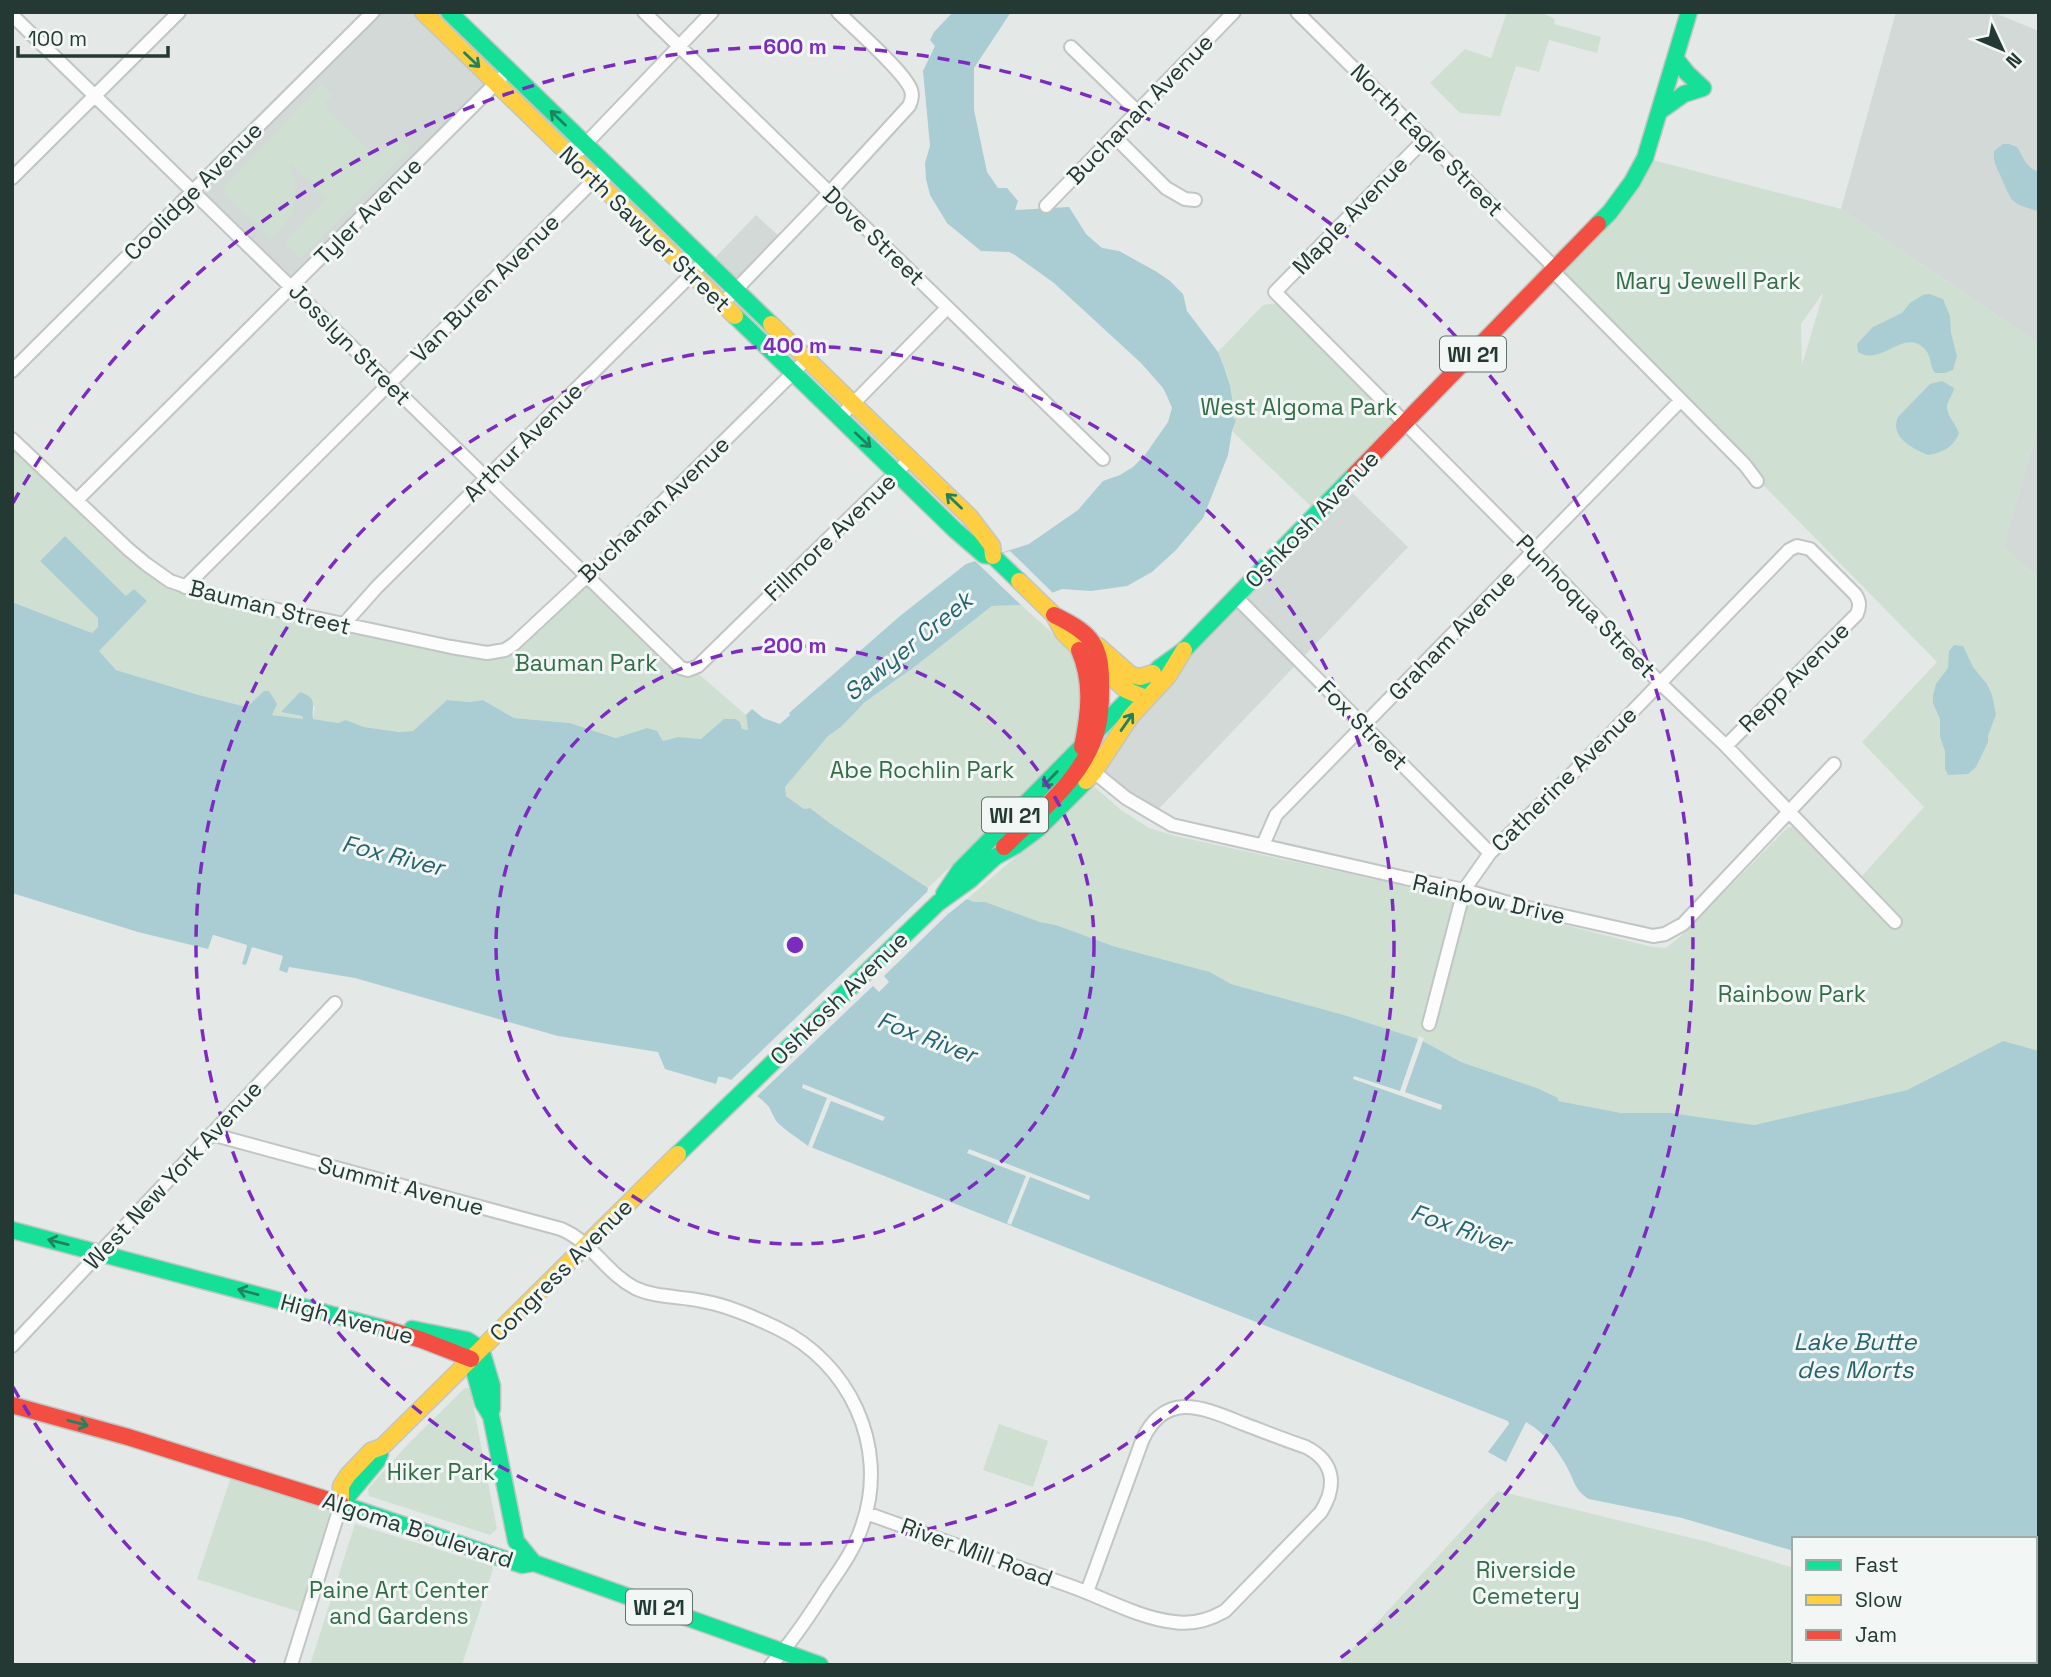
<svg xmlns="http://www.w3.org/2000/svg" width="2051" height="1677" font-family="'Space Grotesk',sans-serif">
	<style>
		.built { fill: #d2d9d6 }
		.green { fill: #cfe0d3; fill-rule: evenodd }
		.water { fill: #a9cdd2 }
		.pier { fill: #e4e8e6 }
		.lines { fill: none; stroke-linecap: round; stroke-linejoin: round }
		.street-casing { stroke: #c1c5c3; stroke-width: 16 }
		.fast-casing { stroke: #c0c6c3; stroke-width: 19 }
		.slow-casing { stroke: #c0c6c3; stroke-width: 19 }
		.jam-casing { stroke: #c0c6c3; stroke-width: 19 }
		.street { stroke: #fbfcfb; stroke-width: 12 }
		.fast { stroke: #16e098; stroke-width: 16 }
		.slow { stroke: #ffcf43; stroke-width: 16 }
		.jam { stroke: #f24e42; stroke-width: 16 }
		.oneway { stroke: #1e8460 }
		.ring { fill: none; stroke: #7b2cbf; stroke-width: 3.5; stroke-dasharray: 12 9 }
		.labels { text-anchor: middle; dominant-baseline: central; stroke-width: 6; stroke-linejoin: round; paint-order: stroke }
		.shield { fill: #f2f7f5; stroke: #62726d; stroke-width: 2 }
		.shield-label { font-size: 21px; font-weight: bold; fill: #243933 }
		.street-label { font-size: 23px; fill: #243933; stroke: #f2f7f5 }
		.park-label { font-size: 23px; fill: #336c47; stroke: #f2f7f5 }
		.water-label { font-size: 24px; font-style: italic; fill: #25646f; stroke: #f2f7f5 }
		.centre { fill: #7b2cbf; stroke: #f2f7f5; stroke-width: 3.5 }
		.ring-label { font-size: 21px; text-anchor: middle; font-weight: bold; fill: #7b2cbf; stroke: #f2f7f5; stroke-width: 6; stroke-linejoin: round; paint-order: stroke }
	</style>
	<rect width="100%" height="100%" fill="#e4e8e6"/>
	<!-- built -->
	<path class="built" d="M373,12H423L496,83L292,287L194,191Z
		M1896,12H1992L2039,31V344L1841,209Z
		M756,215L784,241L735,291L708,265Z
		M2039,424V579L2003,546Z
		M1344,485L1408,547L1153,815L1094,772L1131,716Z"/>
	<!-- green -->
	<path class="green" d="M1507,12H1540L1555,19L1554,24L1601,37L1597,53L1549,40L1539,72L1516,66L1500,116L1460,113L1430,83L1465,49L1491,58Z
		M322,84L332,96L325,103L327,106L325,108L377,158L398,137L410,149L300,258L285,243L327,198L289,163C301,196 297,214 271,239L225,194L226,184Z
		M1645,158L1841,209L2039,344V424L2003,546L2039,579V1051L2003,1041L1907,1090L1754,1125L1671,1113H1621L1557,1101V1098L1537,1088L1461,1062L1421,1040L1344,1015L1231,984L1210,972L1113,946L1056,925L1040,922L986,903L974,902L967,899L1026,848L1087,791L1095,787L1121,810L1149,828L1176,836L1442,894L1652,947L1666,948L1682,935L1788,827H1796L1854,885L1924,807L1862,742L1937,662L1553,271ZM1823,293V294L1802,365L1801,324Z
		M1285,302L1405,423L1318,513L1232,431C1238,405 1229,376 1218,352L1263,305Z
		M12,439L170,581L498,652L586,576L681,668L694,670L746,715L748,730L742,729L740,722L701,739L678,737L663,741L647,728L617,738L570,723L514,718L483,700L470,702L447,700L413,731L399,732L364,727L346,720L338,723L313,719L315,706L282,712L302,716L303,719L271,715L264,691L247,707L199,695L116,670L98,651L146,601L126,596L65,536L40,561L98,618V627L92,633L12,602Z
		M1016,604L1021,605C1036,619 1076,651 1081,670C1083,678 1079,727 1077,737L1073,743L978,840L928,888L831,824L810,808L804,809L786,796L785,787L818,746L828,736L841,727L865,702L913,668L992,606Z
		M465,1388H470L497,1529L490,1535L369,1496L368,1489L371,1485L410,1442Z
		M999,1424L1048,1441L1033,1487L983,1470Z
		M231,1477L331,1508L300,1612L197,1579Z
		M1498,1491L1708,1542L1794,1568V1661H2035V1641L2039,1642V1665H1338Z
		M355,1524L492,1566L493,1569L462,1665H310Z"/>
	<!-- water -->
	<path class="water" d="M953,12H1011L974,68V110L987,172L998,188H1007L1018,201L1015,210L1069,207L1086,234L1102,248L1119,251L1157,272L1170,281L1183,294L1187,311L1218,352L1224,367L1230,385L1234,409L1233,418L1236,420L1232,431L1228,455L1203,518L1176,550L1152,572L1127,586L1091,591L1062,589L1021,605L992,606L913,668L865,702L841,727L828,736L785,787L786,796L804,809L810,808L831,824L928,888L927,893L948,914L967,899L974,902H985L1040,922L1056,925L1113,946L1210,972L1231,984L1344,1015L1421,1040L1461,1062L1537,1088L1558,1098V1101L1621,1113H1671L1754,1125L1907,1090L2003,1041L2039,1051V1624L2035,1623V1539H1794V1551L1682,1518L1589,1499C1575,1491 1574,1480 1567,1467C1556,1448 1545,1433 1526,1422L1506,1462L1488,1452L1509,1424L1508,1421L808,1146C798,1138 786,1131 777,1122C774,1118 772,1112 769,1107C761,1097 730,1075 718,1077L716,1084L665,1069L658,1052L558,1036L355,978L289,967L287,973L279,970L283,956L252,947L246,965L242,964L247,946L213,935L208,949L138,932L12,893V602L92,633L98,627V618L40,561L65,536L126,596L134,589L147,601L99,651L116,670L199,695L247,707L264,691H269L277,704L272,715L303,719L302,716L281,712L300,692C319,699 311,705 313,719L338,723L346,720L364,727L399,732L413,731L447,700L470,702L483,700L514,718L570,723L616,738L647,728L657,731L663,741L678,737L701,739L724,719H735L740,722L742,729L748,730L746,715L752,709L763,718L780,724L790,715L789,713L900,616L966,564L1029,544L1078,510L1103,481L1120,475L1133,467L1145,455L1168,422L1172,408L1167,396L1163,388L1141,363L1054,283L1015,255L1009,252L981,251L947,223L930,195L926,179L925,163L930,146L923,71L935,46L930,40L934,32Z
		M2003,144H2009L2017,147C2024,158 2025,167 2039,172V211C2012,204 2012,203 2002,179C1997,168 1993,163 1994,151Z
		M1929,294L1943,299L1950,316L1951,333L1957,356L1953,370L1945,373H1935C1929,365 1932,356 1924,348C1903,328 1881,367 1858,352L1857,344L1873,327L1902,313L1910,303L1923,295Z
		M1942,381L1954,388C1953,395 1949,398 1947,405C1946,415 1956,424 1959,433C1953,448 1943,452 1928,455C1913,449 1889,437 1898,417L1930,384Z
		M1954,645L1963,646L1973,667L1987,684L1992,695L1996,714L1988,736V742L1976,767L1968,774L1948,775L1945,769V751L1940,737V719L1933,703V696L1936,684L1948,668L1949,651Z"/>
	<!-- pier -->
	<path class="pier" d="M1010,551L1055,595L1021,605L975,561Z
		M927,892L948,914L884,976L889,982L879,992L873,986L754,1099L729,1082Z
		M213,935L247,945L243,959L240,958L243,948L215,939L212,949L209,948Z
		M1419,1036L1424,1038L1405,1092L1442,1105L1441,1110L1353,1079L1354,1076L1400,1091Z
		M803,1084L885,1117L883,1121L831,1101L812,1148L808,1146L827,1098L802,1088Z
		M969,1149L1090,1196L1089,1200L1030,1177L1011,1225L1007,1223L1026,1176L967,1153Z"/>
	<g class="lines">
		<!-- street casing -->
		<g class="street-casing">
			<path id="street" d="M644,12L1103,459
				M1297,12L1556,269
				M12,15L681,668L688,670L698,666L911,458
				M1071,47L1137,111
				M1114,136L1166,188L1185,199L1195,200
				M1426,138L1275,292L1533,552L1660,683L1726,746L1895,922
				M572,158L712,12
				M12,178L179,12
				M1046,206L1234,12
				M1553,271L1745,465L1757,481
				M722,304L830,192L909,106C912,100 913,96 911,90C905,72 854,28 838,12
				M12,371L373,12
				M839,418L947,308
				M12,439L128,549L146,564L170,581L217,597L451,647L487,653L505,650L514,644L603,561L806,360
				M77,500L501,78
				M185,587L607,167
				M1236,597L1490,853
				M344,624L377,587L705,261
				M1094,772L1126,798L1172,825L1405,878L1464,890L1519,906L1653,936L1665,934L1683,924L1834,764
				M1263,845L1276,815L1680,401
				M1429,1024L1464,890L1490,853L1564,782L1789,550L1797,546L1810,549L1855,594C1860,601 1860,606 1857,614L1726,746
				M211,1134L561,1229C592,1242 606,1273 635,1288C656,1298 680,1296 702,1301C727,1305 754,1317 777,1328C849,1362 889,1446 863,1523C856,1547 841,1568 827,1588C810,1615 793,1641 771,1665
				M12,1346L335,1003
				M866,1513C935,1538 1004,1562 1073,1587C1106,1599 1139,1618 1174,1622C1192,1625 1209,1620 1225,1611L1321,1512C1337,1486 1335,1462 1306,1447C1285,1440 1265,1432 1244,1424C1204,1408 1165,1389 1142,1441L1087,1592
				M291,1665L341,1504"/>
		</g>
		<!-- fast casing -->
		<g class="fast-casing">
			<path id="fast" d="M449,12L771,324
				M1660,111L1684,94L1703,88L1687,73L1676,59
				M1598,224L1610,212L1632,182L1645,158L1689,12
				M735,316L955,530L984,555L993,556L1019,581
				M944,894L960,870L1159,668L1184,650L1355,474
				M678,1154L938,903L970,880L995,857L1015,846L1038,829L1086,781
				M12,1230L386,1329
				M412,1329L467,1340L481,1349
				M481,1349L492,1386V1409
				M471,1359L483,1403L491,1416L516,1541L534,1563
				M341,1504L522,1565L534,1563L820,1665
				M341,1504L377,1461L380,1454"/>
		</g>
		<!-- slow casing -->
		<g class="slow-casing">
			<path id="slow" d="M423,12L735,316
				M771,324L970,517L992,546L993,556
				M1019,581L1054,615L1063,632L1082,651L1126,690L1143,697
				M1098,646L1131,675L1140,677L1153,673
				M1086,781L1094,772L1131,716L1168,676L1184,650
				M341,1504V1486L348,1475L371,1451L382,1447L678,1154"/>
		</g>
		<!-- jam casing -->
		<g class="jam-casing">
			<path id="jam" d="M1355,474L1598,224
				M1079,650C1093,682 1089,714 1082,747
				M1004,847C1039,812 1086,777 1098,726C1101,714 1101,701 1101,689C1102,645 1093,634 1054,615
				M386,1329L422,1340L471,1359
				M12,1405L128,1437L341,1504"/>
		</g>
		<!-- street -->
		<use href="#street" class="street"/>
		<!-- fast -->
		<use href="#fast" class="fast"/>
		<!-- slow -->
		<use href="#slow" class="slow"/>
		<!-- jam -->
		<use href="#jam" class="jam"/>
	</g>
	<!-- one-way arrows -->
	<defs><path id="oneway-shaft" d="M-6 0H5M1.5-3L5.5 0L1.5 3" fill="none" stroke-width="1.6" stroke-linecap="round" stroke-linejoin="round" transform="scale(1.75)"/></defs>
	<g class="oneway">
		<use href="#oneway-shaft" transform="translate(472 60) rotate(44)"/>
		<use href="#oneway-shaft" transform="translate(558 118) rotate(-136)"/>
		<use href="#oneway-shaft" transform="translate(863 440) rotate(43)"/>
		<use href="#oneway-shaft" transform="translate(954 501) rotate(-136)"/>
		<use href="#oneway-shaft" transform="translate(1127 722) rotate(-55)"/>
		<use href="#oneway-shaft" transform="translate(1050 779) rotate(134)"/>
		<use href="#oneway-shaft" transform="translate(58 1242) rotate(-166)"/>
		<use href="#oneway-shaft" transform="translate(248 1292) rotate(-165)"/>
		<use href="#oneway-shaft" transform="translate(78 1423) rotate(15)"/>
	</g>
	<!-- distance rings -->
	<g class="ring">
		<circle cx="795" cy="945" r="299"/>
		<circle cx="795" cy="945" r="599"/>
		<path d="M255 1662A898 898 0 0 1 13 1387M13 503A898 898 0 1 1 1335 1662"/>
	</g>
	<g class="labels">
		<!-- shield labels -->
		<g class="shield">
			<rect x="1440" y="336.5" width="66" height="35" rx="5"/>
			<rect x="982" y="797.5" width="66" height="35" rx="5"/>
			<rect x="626" y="1589.5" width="66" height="35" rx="5"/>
		</g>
		<g class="shield-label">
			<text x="1473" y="354">WI 21</text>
			<text x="1015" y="815">WI 21</text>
			<text x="659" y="1607">WI 21</text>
		</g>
		<!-- street labels -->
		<g class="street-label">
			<text transform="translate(1140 109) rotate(-46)">Buchanan Avenue</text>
			<text transform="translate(1427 140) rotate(45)">North Eagle Street</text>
			<text transform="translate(193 191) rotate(-45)">Coolidge Avenue</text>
			<text transform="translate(368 211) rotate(-45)">Tyler Avenue</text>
			<text transform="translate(1350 215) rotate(-46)">Maple Avenue</text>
			<text transform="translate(645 229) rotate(44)">North Sawyer Street</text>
			<text transform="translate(874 236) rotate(44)">Dove Street</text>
			<text transform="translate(485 288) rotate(-45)">Van Buren Avenue</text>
			<text transform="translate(350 344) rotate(45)">Josslyn Street</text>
			<text transform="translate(523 442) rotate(-45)">Arthur Avenue</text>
			<text transform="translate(654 509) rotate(-44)">Buchanan Avenue</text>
			<text transform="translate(1312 519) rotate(-46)">Oshkosh Avenue</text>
			<text transform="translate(830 537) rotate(-44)">Fillmore Avenue</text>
			<text transform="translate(1586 606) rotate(46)">Punhoqua Street</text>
			<text transform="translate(270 607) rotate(14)">Bauman Street</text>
			<text transform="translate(1452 635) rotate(-46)">Graham Avenue</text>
			<text transform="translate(1794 677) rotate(-45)">Repp Avenue</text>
			<text transform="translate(1363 725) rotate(45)">Fox Street</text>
			<text transform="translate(1564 779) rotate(-45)">Catherine Avenue</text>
			<text transform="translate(1489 899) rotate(13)">Rainbow Drive</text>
			<text transform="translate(839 998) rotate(-44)">Oshkosh Avenue</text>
			<text transform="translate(173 1175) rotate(-47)">West New York Avenue</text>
			<text transform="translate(401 1186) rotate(15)">Summit Avenue</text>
			<text transform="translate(561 1270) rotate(-45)">Congress Avenue</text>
			<text transform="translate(347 1319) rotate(15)">High Avenue</text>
			<text transform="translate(418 1530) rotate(18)">Algoma Boulevard</text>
			<text transform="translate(977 1552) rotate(20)">River Mill Road</text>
		</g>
		<!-- park labels -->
		<g class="park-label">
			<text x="1708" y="281">Mary Jewell Park</text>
			<text x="1299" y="407">West Algoma Park</text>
			<text x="586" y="663">Bauman Park</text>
			<text x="922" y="770">Abe Rochlin Park</text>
			<text x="1792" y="994">Rainbow Park</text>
			<text x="441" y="1472">Hiker Park</text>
			<text x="1526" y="1570">Riverside<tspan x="1526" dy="26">Cemetery</tspan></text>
			<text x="399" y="1590">Paine Art Center<tspan x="399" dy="26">and Gardens</tspan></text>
		</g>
		<!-- water labels -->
		<g class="water-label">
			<text transform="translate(908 646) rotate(-39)">Sawyer Creek</text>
			<text transform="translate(393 855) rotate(14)">Fox River</text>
			<text transform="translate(927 1037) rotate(21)">Fox River</text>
			<text transform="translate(1461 1228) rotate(19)">Fox River</text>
			<text x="1855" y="1341">Lake Butte<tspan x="1855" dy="28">des Morts</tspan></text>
		</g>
	</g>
	<circle cx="795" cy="945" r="10" class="centre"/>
	<g class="ring-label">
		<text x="795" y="54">600 m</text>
		<text x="795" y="353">400 m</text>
		<text x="795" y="653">200 m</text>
	</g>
	<!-- border -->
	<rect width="2051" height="1677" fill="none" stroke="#243933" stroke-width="28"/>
	<!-- legend -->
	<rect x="1792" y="1537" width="245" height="126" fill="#f2f7f5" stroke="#a0aba7" stroke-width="2"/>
	<rect x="1806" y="1560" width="35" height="10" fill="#16e098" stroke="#a0aba7" stroke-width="2"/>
	<text x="1855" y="1572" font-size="21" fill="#243933">Fast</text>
	<rect x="1806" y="1595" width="35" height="10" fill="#ffcf43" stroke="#a0aba7" stroke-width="2"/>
	<text x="1855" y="1607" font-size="21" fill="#243933">Slow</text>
	<rect x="1806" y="1630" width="35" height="10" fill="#f24e42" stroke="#a0aba7" stroke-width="2"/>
	<text x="1855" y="1642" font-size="21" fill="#243933">Jam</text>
	<!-- north arrow -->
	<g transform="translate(2002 49) rotate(134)" stroke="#f2f7f5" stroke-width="5" paint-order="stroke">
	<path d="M0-5L12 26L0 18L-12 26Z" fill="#243933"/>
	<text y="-10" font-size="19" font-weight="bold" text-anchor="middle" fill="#243933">N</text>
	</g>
	<!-- scale -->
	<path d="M18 46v10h150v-10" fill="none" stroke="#243933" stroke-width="3.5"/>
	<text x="28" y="46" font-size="21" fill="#243933" stroke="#f2f7f5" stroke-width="5" paint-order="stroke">100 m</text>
</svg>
